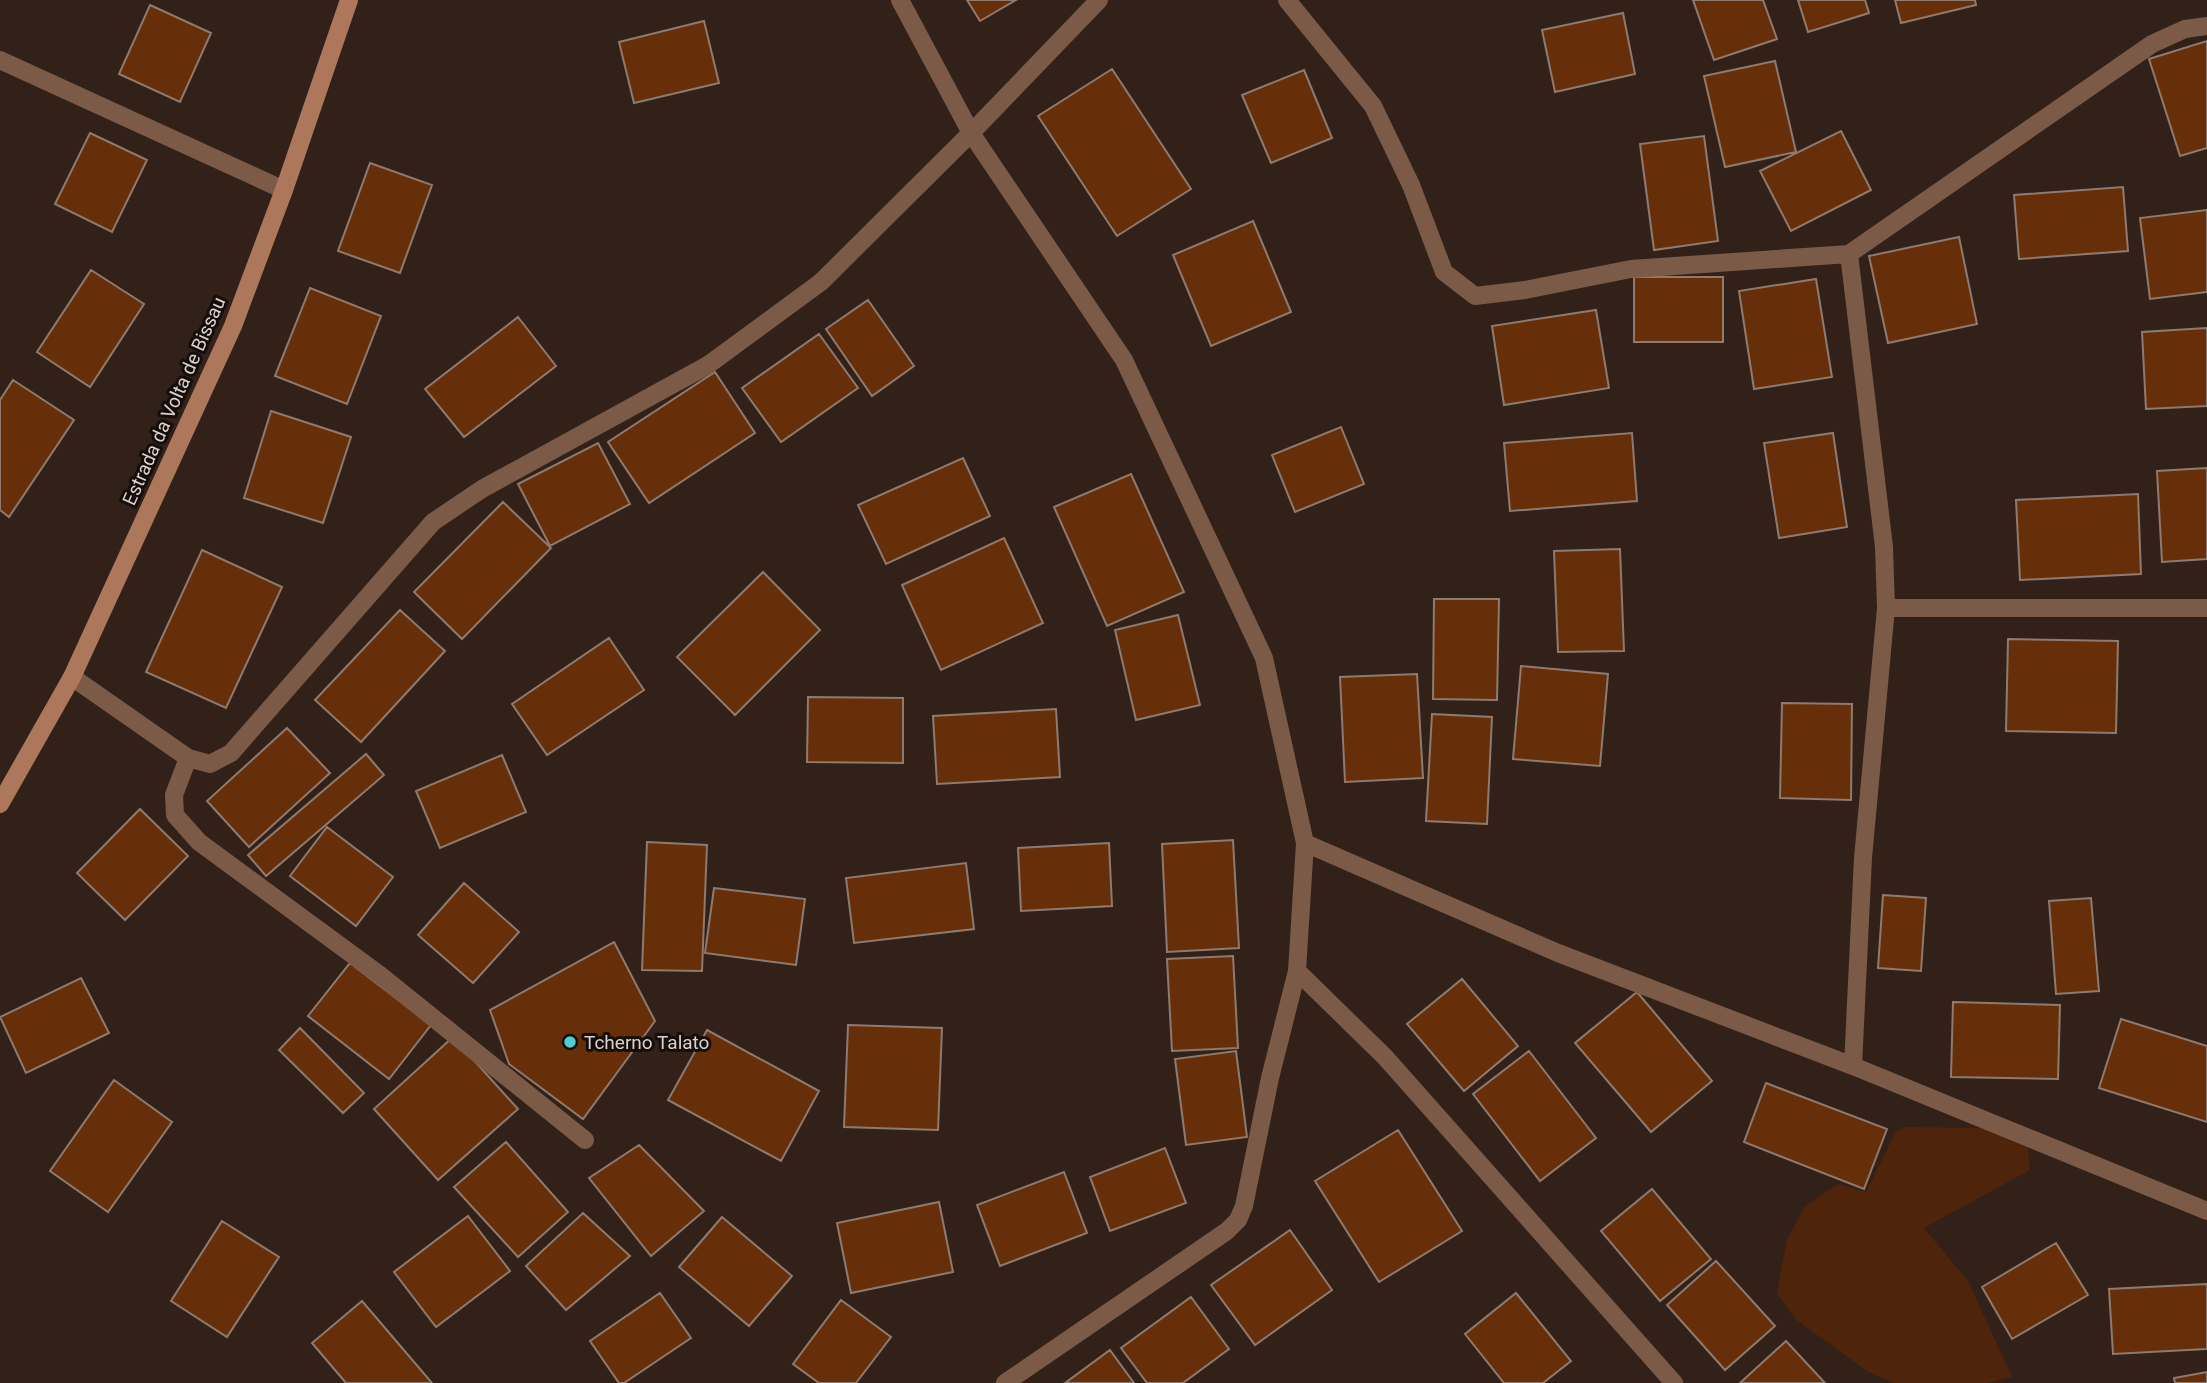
<svg xmlns="http://www.w3.org/2000/svg" width="2207" height="1383" font-family="Roboto,sans-serif">
	<style>
		.green { fill: #4e250b }
		.building { fill: #672f09; stroke: #8e7a6f; stroke-width: 2 }
		.lines { fill: none; stroke-linecap: round; stroke-linejoin: round }
		.street { stroke: #7b5a48; stroke-width: 18 }
		.secondary { stroke: #ac775a; stroke-width: 18 }
		.poi-dot { fill: #51ccd2; stroke: #140d09; stroke-width: 2.5 }
		.labels { text-anchor: middle; dominant-baseline: central; stroke-width: 6; stroke-linejoin: round; paint-order: stroke }
		.street-label { font-size: 19px; fill: #dcd1cc; stroke: #140d09 }
		.poi-label { font-size: 19px; fill: #dcd1cc; stroke: #140d09; text-anchor: start }
	</style>
	<rect width="100%" height="100%" fill="#312118"/>
	<!-- green -->
	<path class="green" d="M1903,1127L1987,1128L2028,1146L2030,1170L1924,1228L1968,1281L2012,1377L1987,1383H1894L1867,1371L1795,1319L1777,1293L1787,1239L1805,1206L1838,1184L1866,1192L1895,1133Z"/>
	<!-- building -->
	<path class="building" d="M967,0H1016L980,21Z
		M1693,0H1763L1777,39L1714,60Z
		M1798,0H1865L1869,13L1808,32Z
		M1895,0H1975L1976,5L1901,23Z
		M150,5L211,33L180,102L119,74Z
		M1623,13L1635,74L1555,92L1542,30Z
		M704,21L719,83L634,103L619,42Z
		M2207,41V148L2180,156L2149,59Z
		M1775,61L1796,152L1725,167L1704,76Z
		M1112,69L1191,189L1117,236L1038,116Z
		M1304,70L1332,138L1271,163L1242,95Z
		M1841,131L1871,190L1791,231L1760,171Z
		M90,133L147,160L112,232L55,204Z
		M1704,136L1718,241L1654,250L1640,144Z
		M370,163L432,185L400,273L338,251Z
		M2123,187L2128,251L2019,259L2014,195Z
		M2207,210V292L2150,299L2140,218Z
		M1253,221L1291,312L1211,346L1173,255Z
		M1959,237L1977,324L1888,343L1869,256Z
		M91,270L144,304L90,387L37,352Z
		M1634,277H1723V342H1634Z
		M1816,279L1832,377L1754,389L1739,291Z
		M310,288L381,316L347,404L275,376Z
		M868,300L914,366L872,396L826,329Z
		M1596,310L1609,388L1504,405L1492,326Z
		M518,317L556,366L464,437L425,389Z
		M2207,328V406L2146,409L2142,332Z
		M819,334L858,388L781,442L742,388Z
		M715,372L755,433L649,503L608,442Z
		M13,380L74,420L9,517L0,510V400Z
		M271,411L351,437L323,523L244,498Z
		M1341,427L1364,484L1295,512L1272,455Z
		M1632,433L1637,501L1510,511L1504,443Z
		M1833,433L1847,527L1779,538L1764,443Z
		M598,443L630,504L550,546L518,484Z
		M963,458L990,516L886,564L858,505Z
		M2207,468V559L2162,562L2157,471Z
		M1131,474L1184,592L1107,626L1054,507Z
		M2138,494L2141,574L2020,580L2016,500Z
		M503,502L551,548L462,639L414,592Z
		M1004,538L1043,623L941,670L902,585Z
		M1620,549L1624,651L1558,652L1554,551Z
		M202,550L282,587L226,708L146,672Z
		M763,572L820,630L735,715L677,657Z
		M1434,599H1499L1497,700L1433,699Z
		M400,610L445,651L361,742L315,700Z
		M1178,615L1200,705L1136,720L1115,630Z
		M609,638L644,690L547,755L512,704Z
		M2008,639L2118,641L2116,733L2006,731Z
		M1521,666L1608,674L1600,766L1513,759Z
		M1417,674L1423,778L1345,782L1340,677Z
		M808,697L903,698V763L807,762Z
		M1782,703L1852,704L1851,800L1780,798Z
		M1056,709L1060,777L937,784L933,716Z
		M1432,714L1492,717L1487,824L1426,821Z
		M287,728L330,773L249,847L207,801Z
		M366,754L384,775L266,876L248,855Z
		M502,755L526,812L440,848L416,791Z
		M140,809L188,856L125,920L77,873Z
		M327,827L393,877L356,926L290,876Z
		M1233,840L1239,948L1167,952L1162,844Z
		M647,842L707,845L702,971L642,970Z
		M1109,843L1112,906L1021,911L1018,848Z
		M966,863L974,929L854,943L846,878Z
		M464,883L519,932L473,983L418,935Z
		M714,888L805,899L796,965L705,953Z
		M1883,895L1926,898L1921,971L1878,968Z
		M2091,898L2099,991L2056,994L2049,901Z
		M614,942L655,1021L583,1119L509,1064L490,1010Z
		M1233,956L1238,1048L1172,1051L1167,959Z
		M350,963L431,1025L389,1079L308,1016Z
		M81,978L109,1033L26,1073L0,1017Z
		M1462,979L1518,1046L1464,1091L1407,1024Z
		M1637,992L1712,1081L1651,1132L1575,1043Z
		M1953,1002L2060,1005L2058,1079L1951,1077Z
		M2121,1019L2207,1046V1122L2099,1088Z
		M848,1025L942,1028L938,1130L844,1127Z
		M300,1028L364,1093L343,1113L279,1050Z
		M707,1030L819,1091L781,1161L668,1100Z
		M453,1037L518,1109L438,1180L374,1109Z
		M1236,1051L1247,1137L1186,1145L1175,1059Z
		M1529,1051L1596,1138L1540,1181L1473,1094Z
		M114,1080L172,1122L108,1212L50,1171Z
		M1766,1083L1887,1129L1864,1189L1744,1142Z
		M1398,1130L1462,1231L1379,1282L1315,1181Z
		M506,1142L568,1212L518,1257L454,1187Z
		M639,1145L704,1211L651,1256L589,1178Z
		M1165,1148L1186,1203L1110,1231L1090,1177Z
		M1064,1172L1087,1233L1000,1266L977,1205Z
		M1652,1189L1711,1259L1660,1301L1601,1231Z
		M939,1202L953,1272L851,1293L837,1223Z
		M583,1213L630,1256L566,1310L526,1266Z
		M468,1216L510,1271L436,1327L394,1272Z
		M722,1217L792,1276L749,1326L679,1267Z
		M222,1221L279,1257L227,1337L171,1301Z
		M1290,1230L1332,1290L1255,1345L1211,1285Z
		M2056,1243L2088,1295L2012,1339L1982,1287Z
		M1716,1261L1775,1326L1725,1370L1667,1305Z
		M2207,1284V1349L2113,1354L2109,1289Z
		M660,1293L691,1338L624,1383H619L590,1341Z
		M1516,1293L1571,1361L1543,1383H1504L1465,1334Z
		M1191,1297L1229,1349L1183,1383H1147L1121,1348Z
		M841,1300L891,1337L856,1383H819L793,1364Z
		M362,1301L432,1383H346L312,1343Z
		M1786,1341L1825,1383H1740Z
		M1110,1350L1134,1383H1065Z
		M2207,1372V1383H2175L2174,1378Z"/>
	<g class="lines">
		<!-- street -->
		<path class="street" d="M900,0L971,133L1124,360L1264,658L1305,843L1558,953L1853,1066L2207,1211
			M1287,0L1373,106L1411,185L1444,272L1475,296L1525,290L1631,269L1849,254
			M0,60L284,190
			M1886,608H2207
			M72,677L188,758L210,764L231,753L433,522L482,489L708,365L821,282L971,133L1099,0
			M188,758L174,795L175,815L199,842L380,975L585,1140
			M1305,843L1297,971L1385,1057L1674,1383
			M1853,1066L1863,858L1886,608L1884,547L1849,254L2152,44L2185,29L2207,26
			M1005,1383L1227,1231L1238,1220L1244,1206L1270,1078L1297,971"/>
		<!-- secondary -->
		<path class="secondary" d="M0,804L72,677L233,326L284,190L349,0"/>
	</g>
	<!-- markers -->
	<circle class="poi-dot" cx="570" cy="1042" r="7"/>
	<g class="labels">
		<!-- street labels -->
		<g class="street-label">
			<text transform="translate(174 401) rotate(-66)">Estrada da Volta de Bissau</text>
		</g>
		<!-- poi labels -->
		<g class="poi-label">
			<text x="584" y="1042">Tcherno Talato</text>
		</g>
	</g>
</svg>
